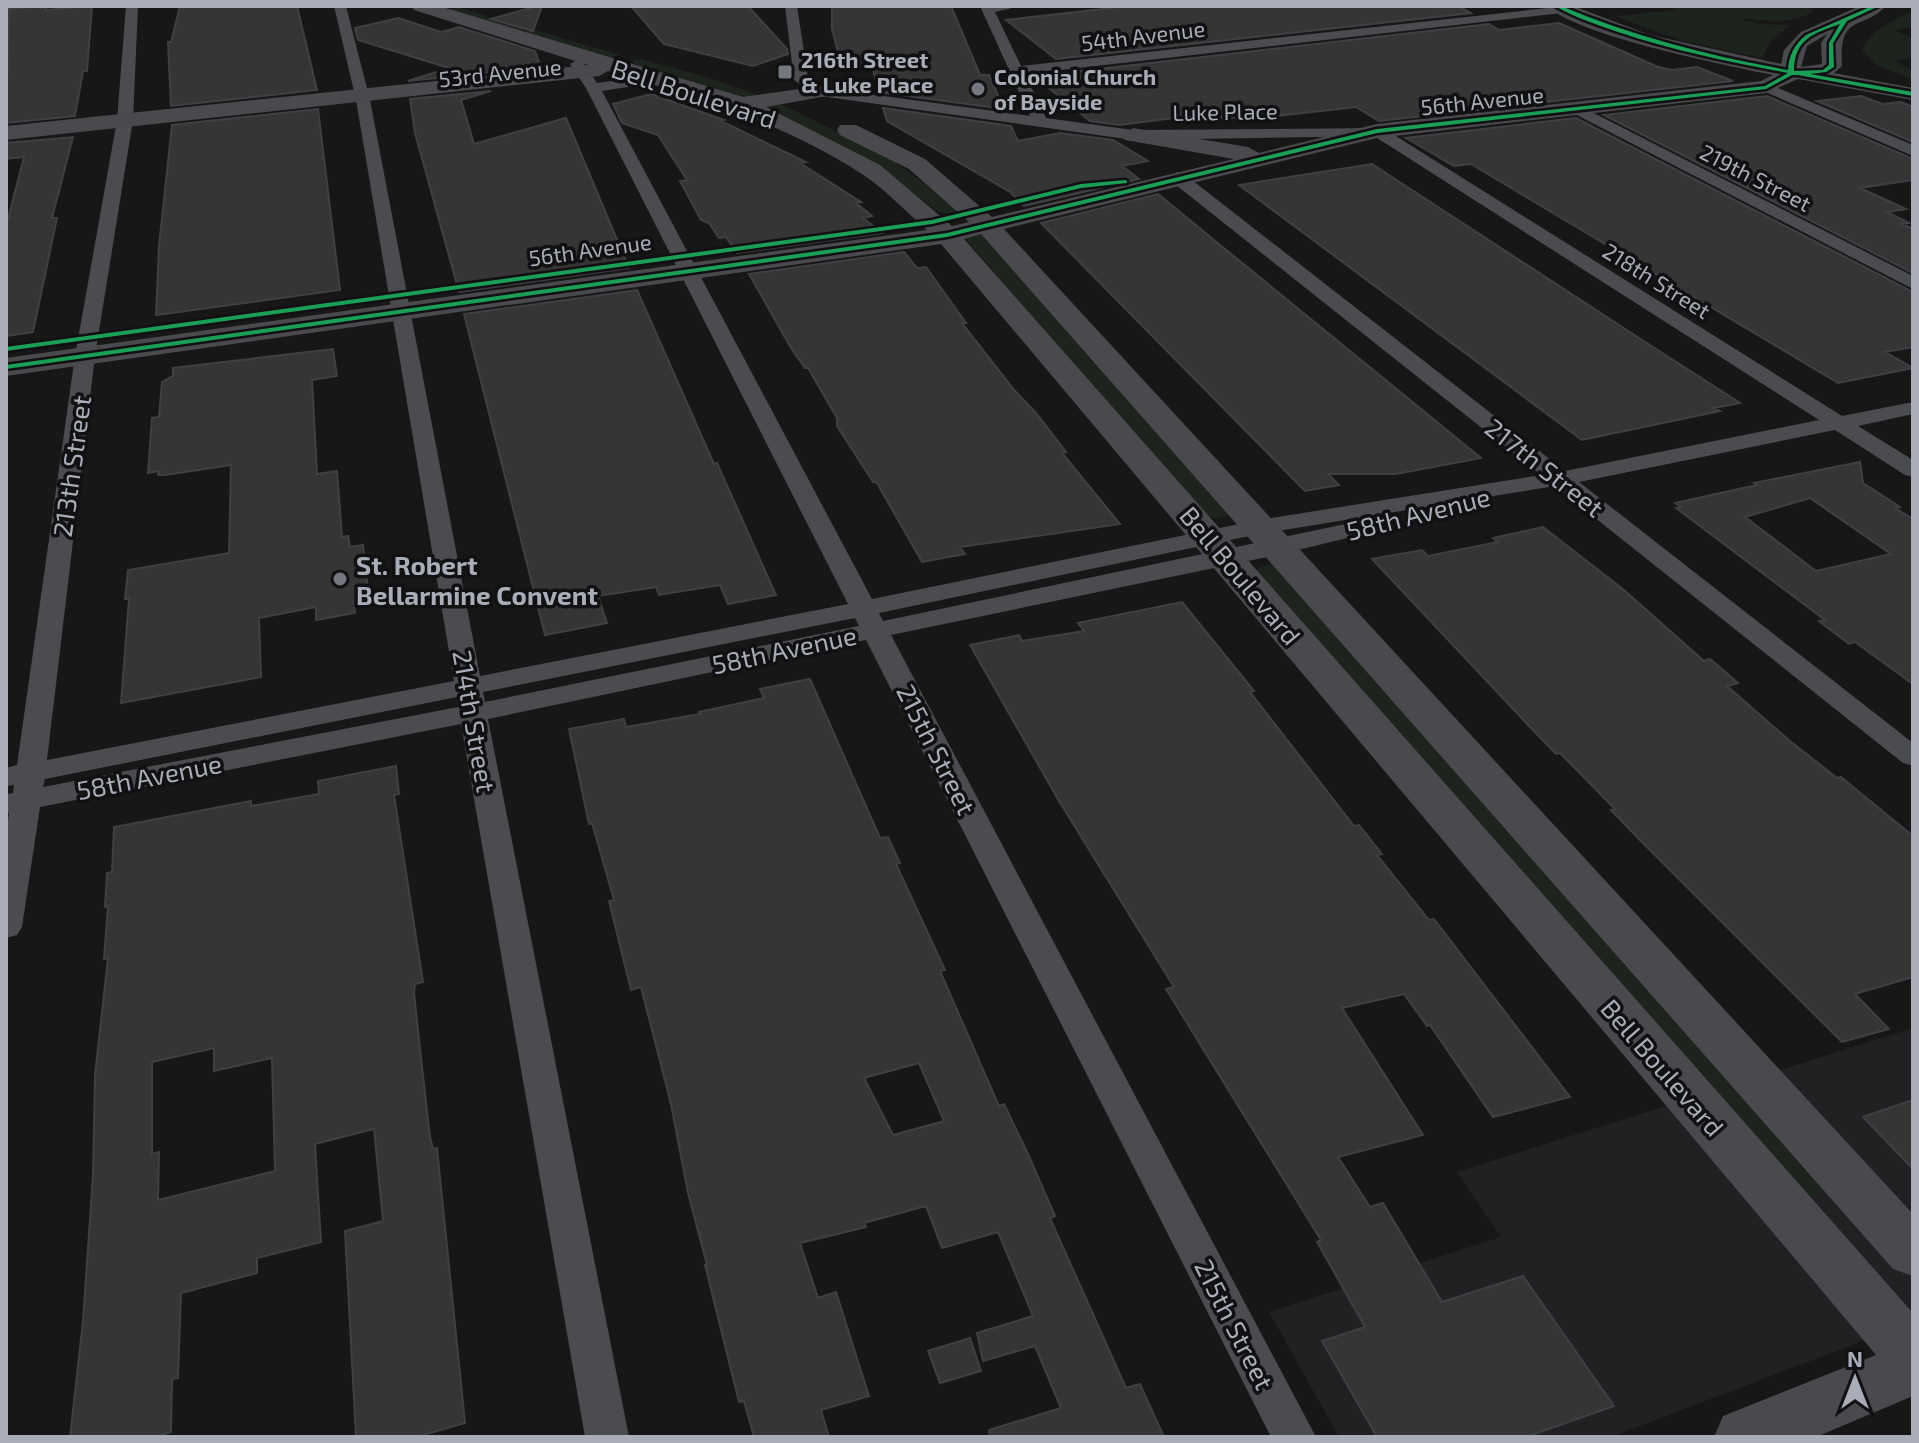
<svg xmlns="http://www.w3.org/2000/svg" width="1919" height="1443" font-family="'Exo 2',sans-serif">
	<style>
		.built { fill: #212123 }
		.green { fill: #1d241e }
		.building { fill: #353536; stroke: #3f4043; stroke-width: 2; fill-rule: evenodd }
		.lines { fill: none; stroke-linecap: round; stroke-linejoin: round }
		.street { fill: #4b4c50; fill-rule: evenodd }
		.secondary { fill: #4a4a4e; fill-rule: evenodd }
		.cycleway-casing { stroke: #111113; stroke-width: 5 }
		.cycleway { fill: #1a9f57; fill-rule: evenodd }
		.poi-dot { fill: #757880; stroke: #111113; stroke-width: 3 }
		.labels { text-anchor: middle; dominant-baseline: central; stroke-width: 7; stroke-linejoin: round; paint-order: stroke }
		.far-street-label { font-size: 22px; fill: #a8adb8; stroke: #111113 }
		.far-poi-label { font-size: 22px; font-weight: bold; fill: #a8adb8; stroke: #111113; text-anchor: start }
		.street-label { font-size: 26px; fill: #a8adb8; stroke: #111113 }
		.poi-label { font-size: 26px; font-weight: bold; fill: #a8adb8; stroke: #111113; text-anchor: start }
	</style>
	<rect width="100%" height="100%" fill="#171717"/>
	<!-- built -->
	<path class="built" d="M1913,1028V1314L1855,1344L1611,1437H1339L1269,1312L1501,1237L1457,1172Z"/>
	<!-- green -->
	<path class="green" d="M1670,6H1827L1810,9L1813,12C1786,26 1766,20 1738,18L1761,24L1790,25L1771,41L1762,58L1683,41L1614,16L1677,10Z
		M460,8L620,55L609,58L445,9Z
		M1913,12V27L1894,30L1913,38V57L1894,61L1913,70V79L1878,66L1862,51C1870,30 1893,19 1913,12Z
		M641,59L707,77L762,96L742,99L633,64L634,60Z
		M779,103L890,158L959,210C945,218 937,211 926,203C875,162 815,135 758,105Z
		M979,232L1231,515L1217,519L1203,515L964,237Z
		M1270,564L1281,566L1838,1188L1793,1202L1254,570Z"/>
	<!-- building -->
	<path class="building" d="M46,6V10L92,6L87,71H83L75,116L6,123L9,9Z
		M180,6H297L317,90L171,106L168,42H171Z
		M537,6H542L533,31L491,19Z
		M631,6H748L787,49L788,54L753,66L664,44Z
		M832,6H951L980,75H989L1004,109L879,92L872,66L842,68L832,29Z
		M1129,6H1458L1471,13L1056,59L1006,20Z
		M398,18L441,32L459,27L535,51L541,67L408,81L449,68L358,40L355,28Z
		M1559,23L1658,67L1672,70L1697,67L1733,81L1379,121L1356,107L1260,118L1255,115L1223,119L1218,116L1187,120L1182,117L1120,125L1090,121L1041,82L1080,77L1073,72L1489,24L1499,30Z
		M491,91L461,100L474,144L566,118L629,268L459,292L415,133L410,99Z
		M651,94L724,120L721,121L806,162L800,163L861,202L856,203L872,216L863,218L882,233L737,253L726,237L719,238L709,223L701,220L680,181L687,180L658,135L622,123L613,104Z
		M1767,96L1913,159V180L1860,188L1906,209L1887,212L1909,223L1902,224L1913,229V273L1604,115Z
		M1861,96L1882,104L1901,102L1913,107V142L1817,101Z
		M883,108L1011,126L1018,141L1060,133L1113,140L1148,161L1122,166L1139,179L1024,206L1010,192L887,121Z
		M318,109L340,290L156,315L159,246L172,125Z
		M1576,118L1913,292V347L1885,352L1913,368L1838,383L1471,164L1454,166L1406,138Z
		M73,137L52,218H57L33,332L6,336V227L24,157L6,159V143Z
		M1372,164L1639,338L1740,403L1714,408L1720,411L1582,440L1239,185Z
		M1158,194L1225,249L1481,458L1396,474H1328L1339,485L1305,491L1041,223Z
		M904,252L917,268L926,267L966,323H962L1015,391L1036,413L1066,452L1062,453L1120,524L960,547L965,554L922,562L877,483L873,482L837,426V418L808,368H805L791,348L749,274Z
		M637,290L714,464L717,463L776,595L728,604L720,585L659,595L656,587L598,596L607,623L545,635L464,314Z
		M333,349L337,376L312,380L317,474L337,471L342,537L348,536L350,547L363,545L369,599L354,601L355,613L316,620V607L259,618L261,677L121,703L129,599H125L128,570L229,553L231,465L165,475H158L159,471L148,473L152,418L159,417L162,382L173,376V368Z
		M1860,462L1863,483L1900,507L1895,508L1913,519V684L1855,642L1849,644L1819,621L1825,620L1676,508L1681,507L1675,503L1757,485L1754,483ZM1810,498L1891,554L1816,571L1745,517Z
		M1543,527L1624,590L1704,661L1710,659L1738,683L1727,686L1790,741L1837,778L1841,777L1913,836V977L1855,994L1889,1029L1842,1042L1639,839L1611,810L1615,809L1560,753L1556,754L1530,727L1372,559L1422,550L1428,556L1498,542L1493,538Z
		M1182,602L1254,691L1250,692L1354,826L1359,825L1382,854L1377,855L1429,920L1434,919L1570,1097L1493,1117L1430,1025L1427,1026L1404,994L1342,1008L1423,1135L1338,1157L1370,1207L1383,1203L1442,1302L1523,1276L1614,1406L1526,1437H1377L1322,1341L1365,1327L1317,1242L1321,1240L1166,989L1174,987L1059,801L970,645L1019,635L1022,641L1084,631L1078,623Z
		M810,679L880,838L888,837L900,863L896,864L945,970L940,971L964,1026L999,1106L1004,1104L1028,1154L1055,1216L1050,1218L1126,1388L1140,1384L1164,1437H990L989,1430L1061,1408L1035,1346L983,1361L977,1333L1033,1316L998,1232L942,1248L926,1206L864,1223L866,1227L800,1243L818,1298L836,1292L869,1396L821,1410L829,1437H754L744,1401L739,1402L705,1265H707L688,1193L671,1104L641,987L631,990L609,901L614,900L592,823L589,824L569,729L624,719L626,727L700,714L699,712L764,698L760,689ZM919,1063L944,1121L893,1135L864,1078Z
		M396,766L399,794L394,795L423,982L415,984L414,993L423,1076L430,1137L433,1149L437,1148L465,1423L416,1437H356L345,1231L383,1221L374,1129L315,1144L321,1242L257,1258V1273L181,1293L178,1378L172,1379L171,1432L154,1437H70L83,1321L93,1176L95,1075L108,958L104,959L108,906L105,907L107,873L112,872L114,827L251,801V806L319,794L318,781ZM214,1048V1071L272,1058L275,1171L158,1200L159,1152L152,1154V1062Z
		M1913,1100V1169L1863,1117Z
		M970,1338L981,1371L940,1383L928,1351Z"/>
	<g class="lines">
		<!-- street -->
		<path class="street" d="M126,6H138L133,120L95,356L47,760L454,681L356,100L334,6H346L370,100L480,676L848,604L586,88L570,64L577,60L582,61L597,83L660,74L667,78L660,82L602,91L872,599L1259,520L1541,475L1171,181L1169,177L1177,172L1183,173L1565,471L1819,420L1374,136L1133,140L820,96L794,80L785,6H797L808,78L824,88L1030,116L980,6H1021L995,12L1021,66L1566,6L1568,9L1562,13L1025,74L1046,118L1133,130L1383,128L1842,416L1913,402V414L1858,426L1913,460V477L1905,475L1835,430L1579,482L1913,743V766L1903,763L1555,486L1259,534L879,613L883,621L1360,521L1368,523L1372,528L1368,533L1277,555L891,635L1316,1437H1271L866,640L488,719L629,1437H585L461,724L40,807L22,927L17,935L6,938V833L9,813L6,814V794L13,793L14,785L6,786V768L17,765L75,356L117,120ZM855,618L859,626L485,702L483,692ZM457,697L458,707L43,787L45,779Z
			M1766,83L1913,145V156L1761,90V84Z
			M1578,105L1913,276V289L1573,113V107Z"/>
		<!-- secondary -->
		<path class="secondary" d="M412,6H439L743,97L820,86L827,88L831,92L827,96L766,107L880,165L952,226L969,222L909,169L840,135L837,130L840,125H856L925,159L992,217L1234,159L1125,140L1122,135L1133,128L1248,147L1259,153L1377,124L1761,81L1773,75C1729,66 1574,35 1548,6H1573L1650,35L1781,64L1784,50L1801,32L1860,6H1886C1861,32 1839,12 1842,66L1834,73L1913,88V100L1798,79L1766,93L1377,138L1004,229L1913,1214V1276L1893,1269L981,234L964,239L1913,1313V1396L1816,1437H1714L1723,1416L1876,1355L941,244L6,376V358L927,230C906,212 885,189 862,174C782,122 698,98 608,71L599,76L6,140V126L588,65L414,10ZM1827,34L1821,43L1822,64L1801,67L1807,46Z"/>
		<!-- cycleway casing -->
		<g class="cycleway-casing">
			<path id="cycleway" d="M1555,6H1561C1635,37 1710,56 1788,70C1789,55 1794,45 1806,35L1872,6H1879L1847,21L1833,43L1834,67L1826,72L1810,74L1913,92V96L1798,75H1792L1766,89L1377,133L947,237L6,369V365L947,233L1377,129L1765,86L1788,73C1731,62 1674,51 1618,32C1597,25 1574,17 1555,6ZM1840,24L1829,43V65L1823,70L1794,71C1794,39 1814,33 1840,24Z
				M1125,180L1127,181V183L1081,188L932,224L6,351V347L932,220L1081,184Z"/>
		</g>
		<!-- cycleway -->
		<use href="#cycleway" class="cycleway"/>
	</g>
	<!-- markers -->
	<g class="poi-dot">
		<rect x="777" y="64" width="16" height="16" rx="4"/>
		<circle cx="978" cy="89" r="8"/>
		<circle cx="340" cy="579" r="8"/>
	</g>
	<g class="labels">
		<!-- far-street labels -->
		<g class="far-street-label">
			<text transform="translate(1143 35) rotate(-7)">54th Avenue</text>
			<text transform="translate(500 72) rotate(-6)">53rd Avenue</text>
			<text transform="translate(1482 100) rotate(-6)">56th Avenue</text>
			<text transform="translate(1225 111) rotate(-1)">Luke Place</text>
			<text transform="translate(1756 177) rotate(27)">219th Street</text>
			<text transform="translate(590 249) rotate(-8)">56th Avenue</text>
			<text transform="translate(1657 280) rotate(32)">218th Street</text>
		</g>
		<!-- far-poi labels -->
		<g class="far-poi-label">
			<text x="801" y="59">216th Street<tspan x="801" dy="25">&amp; Luke Place</tspan></text>
			<text x="994" y="76">Colonial Church<tspan x="994" dy="25">of Bayside</tspan></text>
		</g>
		<!-- street labels -->
		<g class="street-label">
			<text transform="translate(694 93) rotate(18)">Bell Boulevard</text>
			<text transform="translate(71 466) rotate(-82)">213th Street</text>
			<text transform="translate(1545 467) rotate(38)">217th Street</text>
			<text transform="translate(1418 513) rotate(-14)">58th Avenue</text>
			<text transform="translate(1241 575) rotate(50)">Bell Boulevard</text>
			<text transform="translate(784 649) rotate(-12)">58th Avenue</text>
			<text transform="translate(475 721) rotate(80)">214th Street</text>
			<text transform="translate(937 749) rotate(63)">215th Street</text>
			<text transform="translate(149 776) rotate(-11)">58th Avenue</text>
			<text transform="translate(1663 1067) rotate(49)">Bell Boulevard</text>
			<text transform="translate(1235 1324) rotate(63)">215th Street</text>
		</g>
		<!-- poi labels -->
		<g class="poi-label">
			<text x="356" y="564">St. Robert<tspan x="356" dy="30">Bellarmine Convent</tspan></text>
		</g>
	</g>
	<!-- border -->
	<rect width="1919" height="1443" fill="none" stroke="#a8adb8" stroke-width="16"/>
	<!-- north arrow -->
	<g transform="translate(1855 1379)" stroke="#111113" stroke-width="6" paint-order="stroke">
	<path d="M0-6L14 30L0 20L-14 30Z" fill="#a8adb8"/>
	<text y="-12" font-size="22" font-weight="bold" text-anchor="middle" fill="#a8adb8">N</text>
	</g>
</svg>
